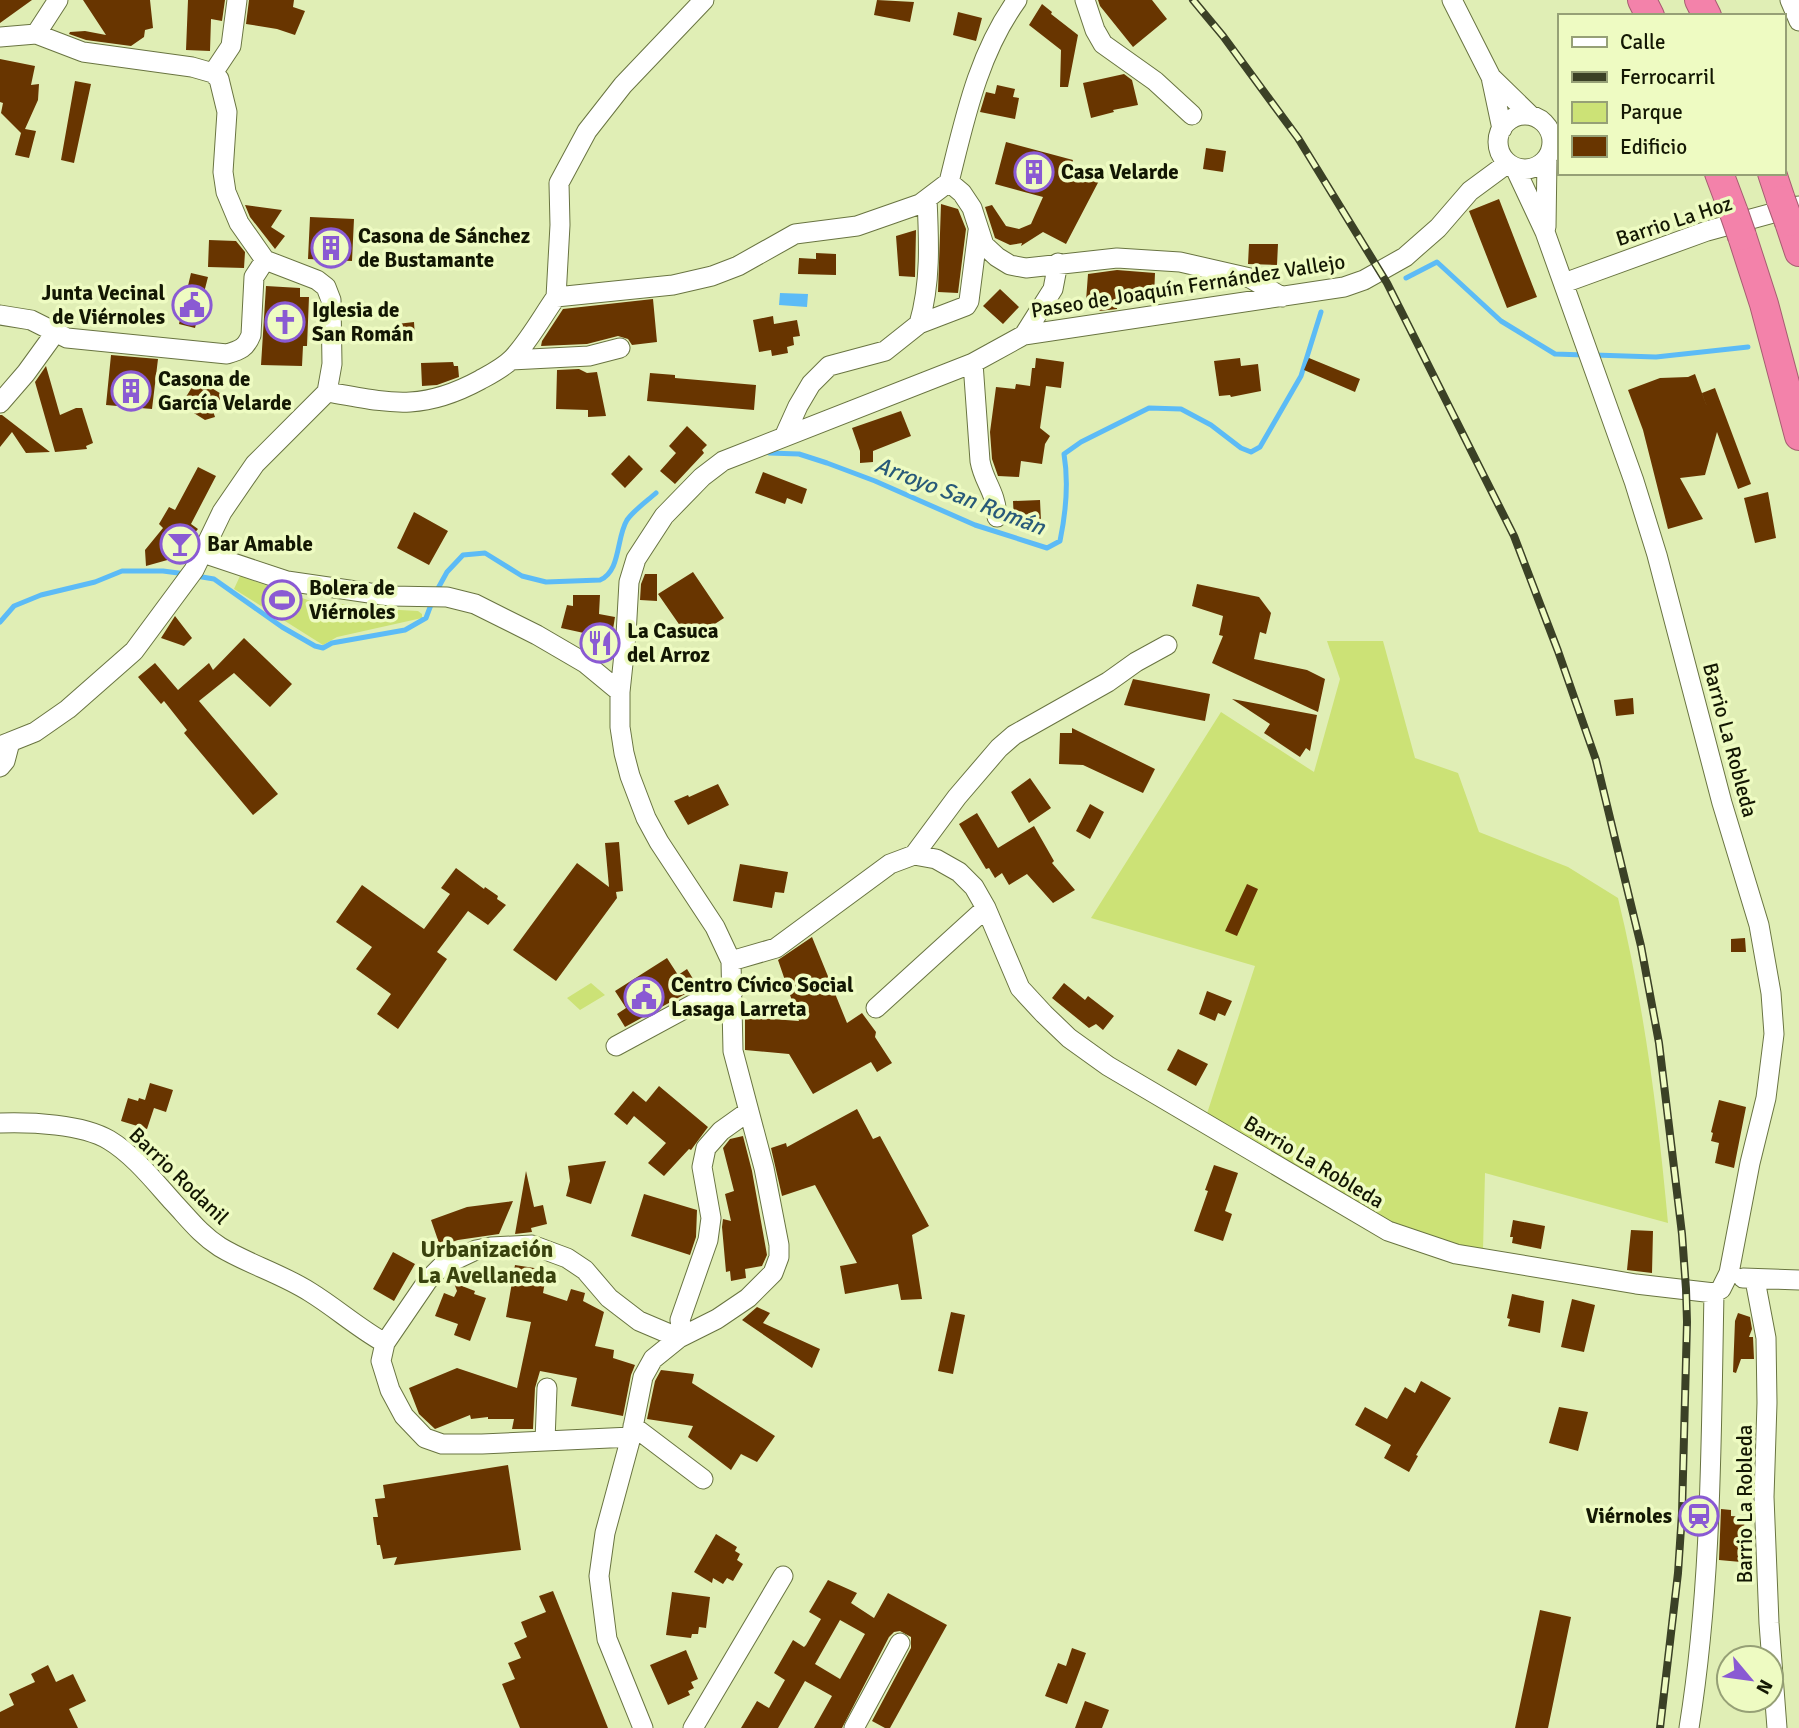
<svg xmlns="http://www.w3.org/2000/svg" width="1799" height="1728" font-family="Signika,sans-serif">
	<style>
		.green { fill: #cce276 }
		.water { fill: #5cbbf6 }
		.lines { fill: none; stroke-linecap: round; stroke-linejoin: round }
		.stream { stroke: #5cbbf6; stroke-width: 5 }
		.building { fill: #683500; fill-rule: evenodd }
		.minor-casing { stroke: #697441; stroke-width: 21 }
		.highway-casing { stroke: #a55d70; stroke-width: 30 }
		.minor { stroke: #fff; stroke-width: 19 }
		.highway { stroke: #f382aa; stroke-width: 28 }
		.rail-casing { stroke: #3b4126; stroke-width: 8 }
		.rail { stroke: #eefbc2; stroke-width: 5; stroke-dasharray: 16; stroke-linecap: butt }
		.highway-bridge-casing { stroke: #a55d70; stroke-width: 30; stroke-linecap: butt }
		.highway-bridge { stroke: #f382aa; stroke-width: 28 }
		.labels { text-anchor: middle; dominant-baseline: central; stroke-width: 7; stroke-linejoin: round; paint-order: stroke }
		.poi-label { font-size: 21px; font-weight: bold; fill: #131703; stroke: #eefbc2; text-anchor: start }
		.street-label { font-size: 21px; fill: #131703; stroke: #eefbc2 }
		.water-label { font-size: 23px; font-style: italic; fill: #285a79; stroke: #eefbc2 }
		.neighbourhood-label { font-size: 23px; font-weight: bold; fill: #3a430e; stroke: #eefbc2 }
	</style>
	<rect width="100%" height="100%" fill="#e0eeb5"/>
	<!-- green -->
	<path class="green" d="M240,576L339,611L342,604L363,608L418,611L422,614V618L337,637L323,645L234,589Z
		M1327,641H1383L1415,758L1458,773L1479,832L1568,867L1618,898C1644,1005 1658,1113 1668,1223L1485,1173L1483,1250L1388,1231L1201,1132L1255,966L1091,918L1221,712L1314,772L1340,679Z
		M591,983L605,995L580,1010L567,998Z"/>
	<!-- water -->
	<path class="water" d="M780,293L808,294L807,307L779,305Z"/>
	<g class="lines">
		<!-- stream -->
		<path class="stream" d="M1406,278L1437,262L1501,321L1555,354L1584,355
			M1594,355L1656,357L1748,347
			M769,453L799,454L827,463L875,481L975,525L1047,548L1060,541C1066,512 1069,484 1064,454L1081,442L1149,408L1181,409L1211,425L1241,448L1251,452L1260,447L1301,376L1321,312
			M196,576L214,579L282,627L315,646L323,648L332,643L405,630L426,618L432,602
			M436,592L447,572L463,555L485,553L522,576L546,582L600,580C621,571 616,538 627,520C634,510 647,501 656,493
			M0,622L14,606L41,595L95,582L122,571H163L186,574"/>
	</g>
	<!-- building -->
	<path class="building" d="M0,0H32L0,23Z
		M83,0H150L153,28L145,30L144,37L131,46L86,40L69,34L70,32L85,31L106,35Z
		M188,0H225L222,21L211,19L210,51L186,50Z
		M249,0H294L293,7L305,11L295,35L277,29L246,24Z
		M877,0L914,2L910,22L874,15Z
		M1098,0H1152L1167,19L1133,47L1100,6Z
		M1042,4L1052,12L1051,14L1078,35L1068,87H1060L1061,50L1029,25Z
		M958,12L982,18L976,41L953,35Z
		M0,59L35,66L31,85L39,84L38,100L25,129L36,131L29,158L15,155L21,133L1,113L3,103L0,102Z
		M1124,74L1132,80L1138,105L1113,110L1114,112L1091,118L1083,83Z
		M75,81L91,84L74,163L61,160Z
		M997,85L1015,89L1013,97L1019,98L1015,119L980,112L986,92L995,94Z
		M1006,142L1073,160L1068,179L1102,175L1066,244L1043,232L1021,246L1022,243L1010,245L995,238L985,207L992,205L1006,226L1019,229L1031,224L1043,197L995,184Z
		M1206,148L1226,151L1223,172L1203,169Z
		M1499,199L1537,297L1507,308L1469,211Z
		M941,204L958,209L966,229L958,293L938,292Z
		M245,205L282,210L271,227L285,236L275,249L250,217Z
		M310,217L354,219L352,261L308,259Z
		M916,230L915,277L899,276L896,236Z
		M209,240L236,241L245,252L244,268L208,267Z
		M1249,244H1278L1277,265L1248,264Z
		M816,253L836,254V275L798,274L799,258L816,259Z
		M1117,270L1155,273L1154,298H1117V309L1099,311V301H1086L1088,274Z
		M191,273L208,277L195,328L179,324Z
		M266,286L300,288V297H309L307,346H303L302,366L261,365Z
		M1000,289L1019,307L1003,324L983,306Z
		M653,299L657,342L632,345L628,339L618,336L587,344L541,346L542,341L563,309Z
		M773,316L774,324L797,320L800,336L793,337L794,345L787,347L788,353L772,356L771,350L759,352L753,320Z
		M414,322L415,338L398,339L397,324Z
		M111,355L158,359L152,409L106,405Z
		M1036,358L1064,362L1061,388L1046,386L1040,428L1050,436L1045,444L1042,464L1021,461L1019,477L998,476L992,459L990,432L996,387L1015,389L1016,384L1030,386L1032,368H1035Z
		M1240,358L1241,366L1258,364L1261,391L1231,397L1230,395L1219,396L1214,361Z
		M1309,358L1360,379L1355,392L1304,370Z
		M453,362L454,366H458L459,377L437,385L422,386L421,363Z
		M46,366L60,415L76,408H82L93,443L86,446L87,449L55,452L35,382Z
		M579,369L587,373L597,372L606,416L588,417V410L556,409L557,370Z
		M650,373L675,375V378L756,385L754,410L647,401Z
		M1695,374L1710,415L1702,393L1715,388L1751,484L1738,489L1717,432L1705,475L1680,478L1703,519L1668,529L1643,430L1628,390L1660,378L1688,377Z
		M197,379L223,395L213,411L215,417L205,420L181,405Z
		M901,411L911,436L873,451V462L860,463V451L852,428Z
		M0,415H2L50,452L26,453L12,432L0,447Z
		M687,426L707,445L702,450L704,453L675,484L660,471L676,453L669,446Z
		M629,455L643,469L625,488L611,474Z
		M198,467L216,476L191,524L198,529L176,555L175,554L171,559L146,566L145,550L163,528L159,524L169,507L175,510Z
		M763,472L807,489L802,504L787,498L785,504L755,493Z
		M1768,492L1776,538L1755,543L1744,498Z
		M1040,500L1041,521H1014L1013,501Z
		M414,512L448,531L429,565L397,548Z
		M693,572L724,618L690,640L658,594Z
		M645,574H657V601L640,600L641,584Z
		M1197,584L1259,597L1271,613L1266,634L1260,632L1254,659L1307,670L1325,679L1318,712L1212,663L1223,636L1219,635L1223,616L1192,606Z
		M573,595H600L599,614L615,617L609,654L589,650L593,635L561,628L567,605L573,606Z
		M175,616L192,638L184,646L161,638Z
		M244,638L292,684L270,707L234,673L199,701L278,794L253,815L184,733L187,730L164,701L161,704L138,677L155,663L178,690L209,663L213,670Z
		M1133,679L1210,694L1205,721L1124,705Z
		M1633,698L1634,714L1616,716L1614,700Z
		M1232,699L1317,715L1310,751L1306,748L1300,757L1264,733L1270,724Z
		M1072,728L1155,769L1143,793L1083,765L1059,764L1060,733H1072Z
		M1030,778L1051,808L1029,823L1011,792Z
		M718,784L729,805L688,825L674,801L688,795L689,797Z
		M1090,804L1104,812L1090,839L1076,831Z
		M977,813L998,848L1034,826L1054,861L1052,863L1075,890L1053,903L1027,874L1009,885L1002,873L995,878L989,868L986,869L959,824Z
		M619,842L623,891L616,892L617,898L556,981L513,950L577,863L609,887L605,843Z
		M740,864L788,872L784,893L775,892L772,908L733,901Z
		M456,868L484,889L485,887L498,896L497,899L506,905L488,925L468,911L437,952L447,959L398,1029L377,1014L391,994L356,969L372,947L336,922L362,885L424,929L450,894L441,888Z
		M1247,884L1258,889L1237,936L1225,931Z
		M812,937L847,1023L862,1013L876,1032L875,1037L892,1063L877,1072L871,1062L813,1094L789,1054L745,1050V1017L799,1021L778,960Z
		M1745,938L1746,952H1731V939Z
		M667,958L678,975L687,969L698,987L625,1027L617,1014L626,1008L615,991Z
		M1064,983L1085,1000L1088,996L1114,1016L1103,1030L1096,1024L1089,1028L1052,998Z
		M1207,991L1232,1001L1225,1016L1218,1013L1215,1021L1199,1014Z
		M1178,1049L1208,1064L1196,1086L1167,1070Z
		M150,1083L173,1090L166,1112L154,1108L147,1129L121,1121L128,1098L138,1101L139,1098L145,1100Z
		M659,1086L708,1127L691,1150L689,1149L664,1176L648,1163L666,1143L634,1116L627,1125L614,1114L633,1091L646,1102Z
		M1719,1100L1746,1107L1734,1168L1715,1163L1719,1143L1711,1141L1713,1133L1711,1132Z
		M857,1109L873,1139L880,1136L929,1226L912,1235L922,1299L901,1300L898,1284L845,1294L840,1266L857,1263L815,1185L782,1196L771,1148L786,1143L787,1147Z
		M743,1136L752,1171L767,1255L762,1266L745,1269L746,1278L731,1281L730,1271L726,1272L722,1227L723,1219L731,1221L725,1194L734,1191L723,1148L730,1139Z
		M606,1161L591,1204L566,1196L570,1181L568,1166Z
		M1214,1165L1238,1173L1225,1211L1232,1214L1223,1241L1194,1231L1208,1191L1205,1190Z
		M526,1171L534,1207L543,1205L547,1224L531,1228L532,1232L515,1234Z
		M644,1194L697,1210L696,1237L690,1255L631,1236Z
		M513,1201L499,1234L458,1240L440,1246L431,1220L467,1207Z
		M1513,1220L1545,1226L1541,1249L1512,1243L1513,1237H1510Z
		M1631,1230L1653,1231L1652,1273L1627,1270Z
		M393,1252L415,1264L394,1301L373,1289Z
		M515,1265L547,1270L543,1293L567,1301L571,1289L585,1293L583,1301L604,1312L595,1346L614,1350L613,1358L635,1365L631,1375L623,1416L571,1406L577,1378L540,1371L535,1388L533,1429H512L514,1419H488V1417L471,1419L470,1415L435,1429L419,1414L409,1388L457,1368L517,1388L531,1322L506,1317Z
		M454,1283L475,1291L474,1294L486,1298L470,1341L454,1335L458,1324L435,1316L444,1293L454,1297L457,1291Z
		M1512,1294L1544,1301L1540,1333L1508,1326L1510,1319L1507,1318Z
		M1572,1299L1595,1305L1584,1352L1561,1347Z
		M757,1307L770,1313L763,1323L820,1349L812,1368L742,1320Z
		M951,1312L965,1315L953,1374L938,1371Z
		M1738,1313L1750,1317L1752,1329L1749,1337H1753L1754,1359H1741L1736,1373L1733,1372L1735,1321Z
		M661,1370L694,1374L692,1383L775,1436L757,1462L741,1454L731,1470L688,1437L693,1426L647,1419L655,1381Z
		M1421,1381L1451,1398L1416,1455L1418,1456L1409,1472L1384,1458L1391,1445L1355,1425L1365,1407L1387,1419L1405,1387L1415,1393Z
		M1559,1407L1588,1412L1578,1451L1549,1443Z
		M508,1465L521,1550L394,1565L397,1557L383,1559L380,1545H377L373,1517H378L375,1499L385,1498L383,1485Z
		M1721,1509L1731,1510V1516L1745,1517L1741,1562L1719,1560Z
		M716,1534L737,1547L735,1551L740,1554L737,1560L743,1564L733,1581L727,1578L723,1584L713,1578L712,1583L694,1572Z
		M828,1580L857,1593L851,1603L874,1618L888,1593L947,1625L890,1728H885L872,1721L911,1648V1637L900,1631L894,1632L889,1637L842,1728H814L832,1696L805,1681L778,1728H741L757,1701L769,1708L785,1680L774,1673L793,1640L804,1647L806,1645L821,1619L809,1612ZM840,1620L865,1634L840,1679L815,1664Z
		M553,1591L608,1728H520L502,1684L515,1679L508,1663L521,1658L514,1643L527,1637L521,1622L546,1612L539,1596Z
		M672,1592L710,1597L706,1628L699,1627L698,1634H692L691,1638L666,1635Z
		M1540,1610L1571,1617L1548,1728H1515Z
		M1072,1648L1086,1653L1067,1704L1045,1696L1058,1663L1066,1666Z
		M686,1650L698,1679L691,1682L694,1688L688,1691L690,1695L668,1705L650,1665Z
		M48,1665L56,1682L73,1674L86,1701L69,1709L78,1728H0V1712L14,1705L9,1694L35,1682L31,1674Z
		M1085,1701L1109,1710L1102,1728H1075Z"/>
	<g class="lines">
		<!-- minor casing -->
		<g class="minor-casing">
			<path id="minor" d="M1017,0C978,54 965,118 949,182L962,193L972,208L984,245L997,257L1010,265L1026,268L1117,258L1180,262L1250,278L1282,297
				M1085,0L1095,30L1103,44L1155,81L1192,115
				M1452,0L1491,77L1502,129
				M1790,0L1799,21
				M36,34L58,0
				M0,37L36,34L83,52L192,67L213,73L219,79L227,112L223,172L226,192L239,223L265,260L317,280L326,287L331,300L332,364L327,392L255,464L222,512L194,570L134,651L68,709L35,732L0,746
				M213,73L231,46L237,0
				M1491,77L1530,115
				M1498 142a27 27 0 1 1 54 0a27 27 0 1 1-54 0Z
				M1546,227L1547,159
				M1564,283L1707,231L1799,206
				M556,297L560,225L559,183L587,131L623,85L704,0
				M0,315L31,320L67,338L227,354C240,350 246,348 251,335L254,277L265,260
				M919,324C931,283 929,241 927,199
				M1024,335L1053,289L1058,263
				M511,360L589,356L620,348
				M973,363L980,461C984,483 996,491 997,517
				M327,392C390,403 421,412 480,380C491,374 503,368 512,359C529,341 542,317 556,297L673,285L712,276L738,266L795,234L857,226L920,204L949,182
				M0,403L26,373L55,333
				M784,437L798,406L811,384L829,366L885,351L919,324L966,306L969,301L978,231
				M203,553L287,581L390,596L447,597L475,604L537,635L585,663L620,692
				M0,767L5,761L10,742
				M914,855L957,797L999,748L1014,735L1108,682L1136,662L1167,645
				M731,961L776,948L890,864L914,855L936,859L959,872L974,887L986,908L1020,988L1044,1014L1069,1038L1108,1066L1388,1231L1456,1254L1636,1284L1714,1293L1721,1289L1729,1273L1750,1163L1766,1098L1774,1034L1771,993L1759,925L1722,803L1657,555L1634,481L1545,232L1515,168
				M876,1008L986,908
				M616,1046L712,994L733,992
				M0,1123C31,1122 82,1124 109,1140C134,1155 155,1182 174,1203C189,1219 201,1235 220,1247C248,1264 282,1274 310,1292C336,1308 358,1328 385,1343
				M1743,1278L1799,1280
				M1755,1280L1766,1338L1767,1403L1764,1497L1769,1623L1777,1728
				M683,1336L680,1320L708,1240L711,1218L702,1167L706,1148L721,1131L749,1111
				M633,1426L703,1479
				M631,1437L482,1444H442L425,1438L404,1416L390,1390L381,1361L385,1343L428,1280L442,1266L476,1250L491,1247L532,1245L567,1258L585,1270L609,1298L639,1321L679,1338
				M545,1441L547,1388
				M643,1728L607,1639L599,1576L605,1533L631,1437L643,1377L653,1359L679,1338L717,1319L748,1298L773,1273L779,1257V1245L764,1168L733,1051L731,961L715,927L659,842L646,818L630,776L624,753L620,727V692L626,635L629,582L636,559L664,516L702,477L723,461L973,363L1024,335L1344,287L1364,280L1405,257L1438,228L1470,191L1508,163
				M693,1728L783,1576
				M854,1728L900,1643
				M1689,1728C1712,1585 1711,1438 1714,1293"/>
		</g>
		<!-- highway casing -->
		<g class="highway-casing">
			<path id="highway" d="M1642,0L1650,16
				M1699,0L1707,16
				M1719,173L1734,213
				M1772,173L1781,200
				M1789,222L1799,252
				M1742,236L1764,304L1799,436"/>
		</g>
		<!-- minor -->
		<use href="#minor" class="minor"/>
		<!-- highway -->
		<use href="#highway" class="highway"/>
		<!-- rail casing -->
		<g class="rail-casing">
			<path id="rail" d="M1193,0L1223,36L1298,138L1387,283L1514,536L1558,651L1596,760L1641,946L1659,1043L1682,1234L1686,1289L1687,1322L1682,1513L1678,1573L1660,1728"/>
		</g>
		<!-- rail -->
		<use href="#rail" class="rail"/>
		<!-- highway-bridge casing -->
		<g class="highway-bridge-casing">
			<path id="highway-bridge" d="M1781,200L1789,222
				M1734,213L1742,236"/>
		</g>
		<!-- highway-bridge -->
		<use href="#highway-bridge" class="highway-bridge"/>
	</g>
	<!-- icons -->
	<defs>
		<g id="building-ring" transform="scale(2.0125)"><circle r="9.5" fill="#eefbc2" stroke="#8a5ad3" stroke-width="1.5"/><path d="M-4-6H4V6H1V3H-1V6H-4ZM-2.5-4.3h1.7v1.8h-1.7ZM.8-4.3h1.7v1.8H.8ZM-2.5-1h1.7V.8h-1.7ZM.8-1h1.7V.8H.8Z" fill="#8a5ad3"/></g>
		<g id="civic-ring" transform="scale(2.0125)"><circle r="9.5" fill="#eefbc2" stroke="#8a5ad3" stroke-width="1.5"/><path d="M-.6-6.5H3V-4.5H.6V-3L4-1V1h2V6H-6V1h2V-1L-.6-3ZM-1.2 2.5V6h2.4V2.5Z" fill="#8a5ad3"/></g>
		<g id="church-ring" transform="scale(2.0125)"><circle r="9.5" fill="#eefbc2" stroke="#8a5ad3" stroke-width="1.5"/><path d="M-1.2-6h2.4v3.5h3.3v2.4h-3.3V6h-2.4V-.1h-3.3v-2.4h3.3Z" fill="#8a5ad3"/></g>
		<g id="bar-ring" transform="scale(2.0125)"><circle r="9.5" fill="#eefbc2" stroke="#8a5ad3" stroke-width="1.5"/><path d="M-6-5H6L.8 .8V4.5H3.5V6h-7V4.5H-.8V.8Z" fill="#8a5ad3"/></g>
		<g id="stadium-ring" transform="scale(2.0125)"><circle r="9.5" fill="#eefbc2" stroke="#8a5ad3" stroke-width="1.5"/><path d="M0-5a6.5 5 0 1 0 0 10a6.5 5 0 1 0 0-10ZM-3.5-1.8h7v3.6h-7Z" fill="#8a5ad3"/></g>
		<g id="restaurant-ring" transform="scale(2.0125)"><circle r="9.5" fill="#eefbc2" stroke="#8a5ad3" stroke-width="1.5"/><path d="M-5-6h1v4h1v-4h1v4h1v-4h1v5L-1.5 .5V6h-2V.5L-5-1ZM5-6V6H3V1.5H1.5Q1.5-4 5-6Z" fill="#8a5ad3"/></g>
		<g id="station-ring" transform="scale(2.0125)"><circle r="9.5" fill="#eefbc2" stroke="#8a5ad3" stroke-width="1.5"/><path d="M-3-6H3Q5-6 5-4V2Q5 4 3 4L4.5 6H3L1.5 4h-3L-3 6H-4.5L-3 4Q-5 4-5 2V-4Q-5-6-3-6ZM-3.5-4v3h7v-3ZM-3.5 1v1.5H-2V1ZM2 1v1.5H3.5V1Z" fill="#8a5ad3"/></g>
	</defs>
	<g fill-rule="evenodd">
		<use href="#building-ring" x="1034" y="172"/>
		<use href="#building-ring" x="331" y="248"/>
		<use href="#civic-ring" x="192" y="305"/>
		<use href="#church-ring" x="285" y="322"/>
		<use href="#building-ring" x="131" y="391"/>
		<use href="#bar-ring" x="180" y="544"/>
		<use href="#stadium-ring" x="282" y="600"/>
		<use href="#restaurant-ring" x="600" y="643"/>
		<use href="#civic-ring" x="644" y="997"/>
		<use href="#station-ring" x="1699" y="1516"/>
	</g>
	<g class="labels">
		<!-- poi labels -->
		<g class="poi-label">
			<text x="1061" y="172">Casa Velarde</text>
			<text x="358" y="236">Casona de Sánchez<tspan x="358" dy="24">de Bustamante</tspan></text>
			<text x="165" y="293" text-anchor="end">Junta Vecinal<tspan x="165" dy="24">de Viérnoles</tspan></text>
			<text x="312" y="310">Iglesia de<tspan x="312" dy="24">San Román</tspan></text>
			<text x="158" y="379">Casona de<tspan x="158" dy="24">García Velarde</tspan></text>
			<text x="207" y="544">Bar Amable</text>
			<text x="309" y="588">Bolera de<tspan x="309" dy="24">Viérnoles</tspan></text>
			<text x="627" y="631">La Casuca<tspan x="627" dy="24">del Arroz</tspan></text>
			<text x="671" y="985">Centro Cívico Social<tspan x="671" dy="24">Lasaga Larreta</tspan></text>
			<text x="1672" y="1516" text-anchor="end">Viérnoles</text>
		</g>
		<!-- street labels -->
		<g class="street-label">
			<text transform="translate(1674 221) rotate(-18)">Barrio La Hoz</text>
			<text transform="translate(1188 286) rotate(-9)">Paseo de Joaquín Fernández Vallejo</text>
			<text transform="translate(1730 740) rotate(75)">Barrio La Robleda</text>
			<text transform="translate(1314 1162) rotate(31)">Barrio La Robleda</text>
			<text transform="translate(179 1176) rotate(44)">Barrio Rodanil</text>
			<text transform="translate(1745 1504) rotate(-90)">Barrio La Robleda</text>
		</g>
		<!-- water labels -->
		<g class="water-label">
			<text transform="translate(960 496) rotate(21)">Arroyo San Román</text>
		</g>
		<!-- neighbourhood labels -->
		<g class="neighbourhood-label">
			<text x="487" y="1249">Urbanización<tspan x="487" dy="26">La Avellaneda</tspan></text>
		</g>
	</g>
	<!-- legend -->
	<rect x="1558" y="14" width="228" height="161" fill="#eefbc2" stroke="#96a076" stroke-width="2"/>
	<rect x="1572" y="37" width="35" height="10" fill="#ffffff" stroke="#96a076" stroke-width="2"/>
	<text x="1620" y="49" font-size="21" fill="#131703">Calle</text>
	<rect x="1572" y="72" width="35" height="10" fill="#3b4126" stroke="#96a076" stroke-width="2"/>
	<text x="1620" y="84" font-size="21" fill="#131703">Ferrocarril</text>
	<rect x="1572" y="102" width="35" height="21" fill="#cce276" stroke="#96a076" stroke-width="2"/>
	<text x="1620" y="119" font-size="21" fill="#131703">Parque</text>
	<rect x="1572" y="136" width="35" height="21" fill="#683500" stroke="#96a076" stroke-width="2"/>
	<text x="1620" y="154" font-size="21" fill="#131703">Edificio</text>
	<!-- north arrow -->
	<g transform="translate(1750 1679) rotate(119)"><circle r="33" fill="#eefbc2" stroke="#96a076" stroke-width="2"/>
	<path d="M0-5L12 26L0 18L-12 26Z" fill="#8a5ad3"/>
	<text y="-10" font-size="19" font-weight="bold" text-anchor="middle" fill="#131703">N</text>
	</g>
</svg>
